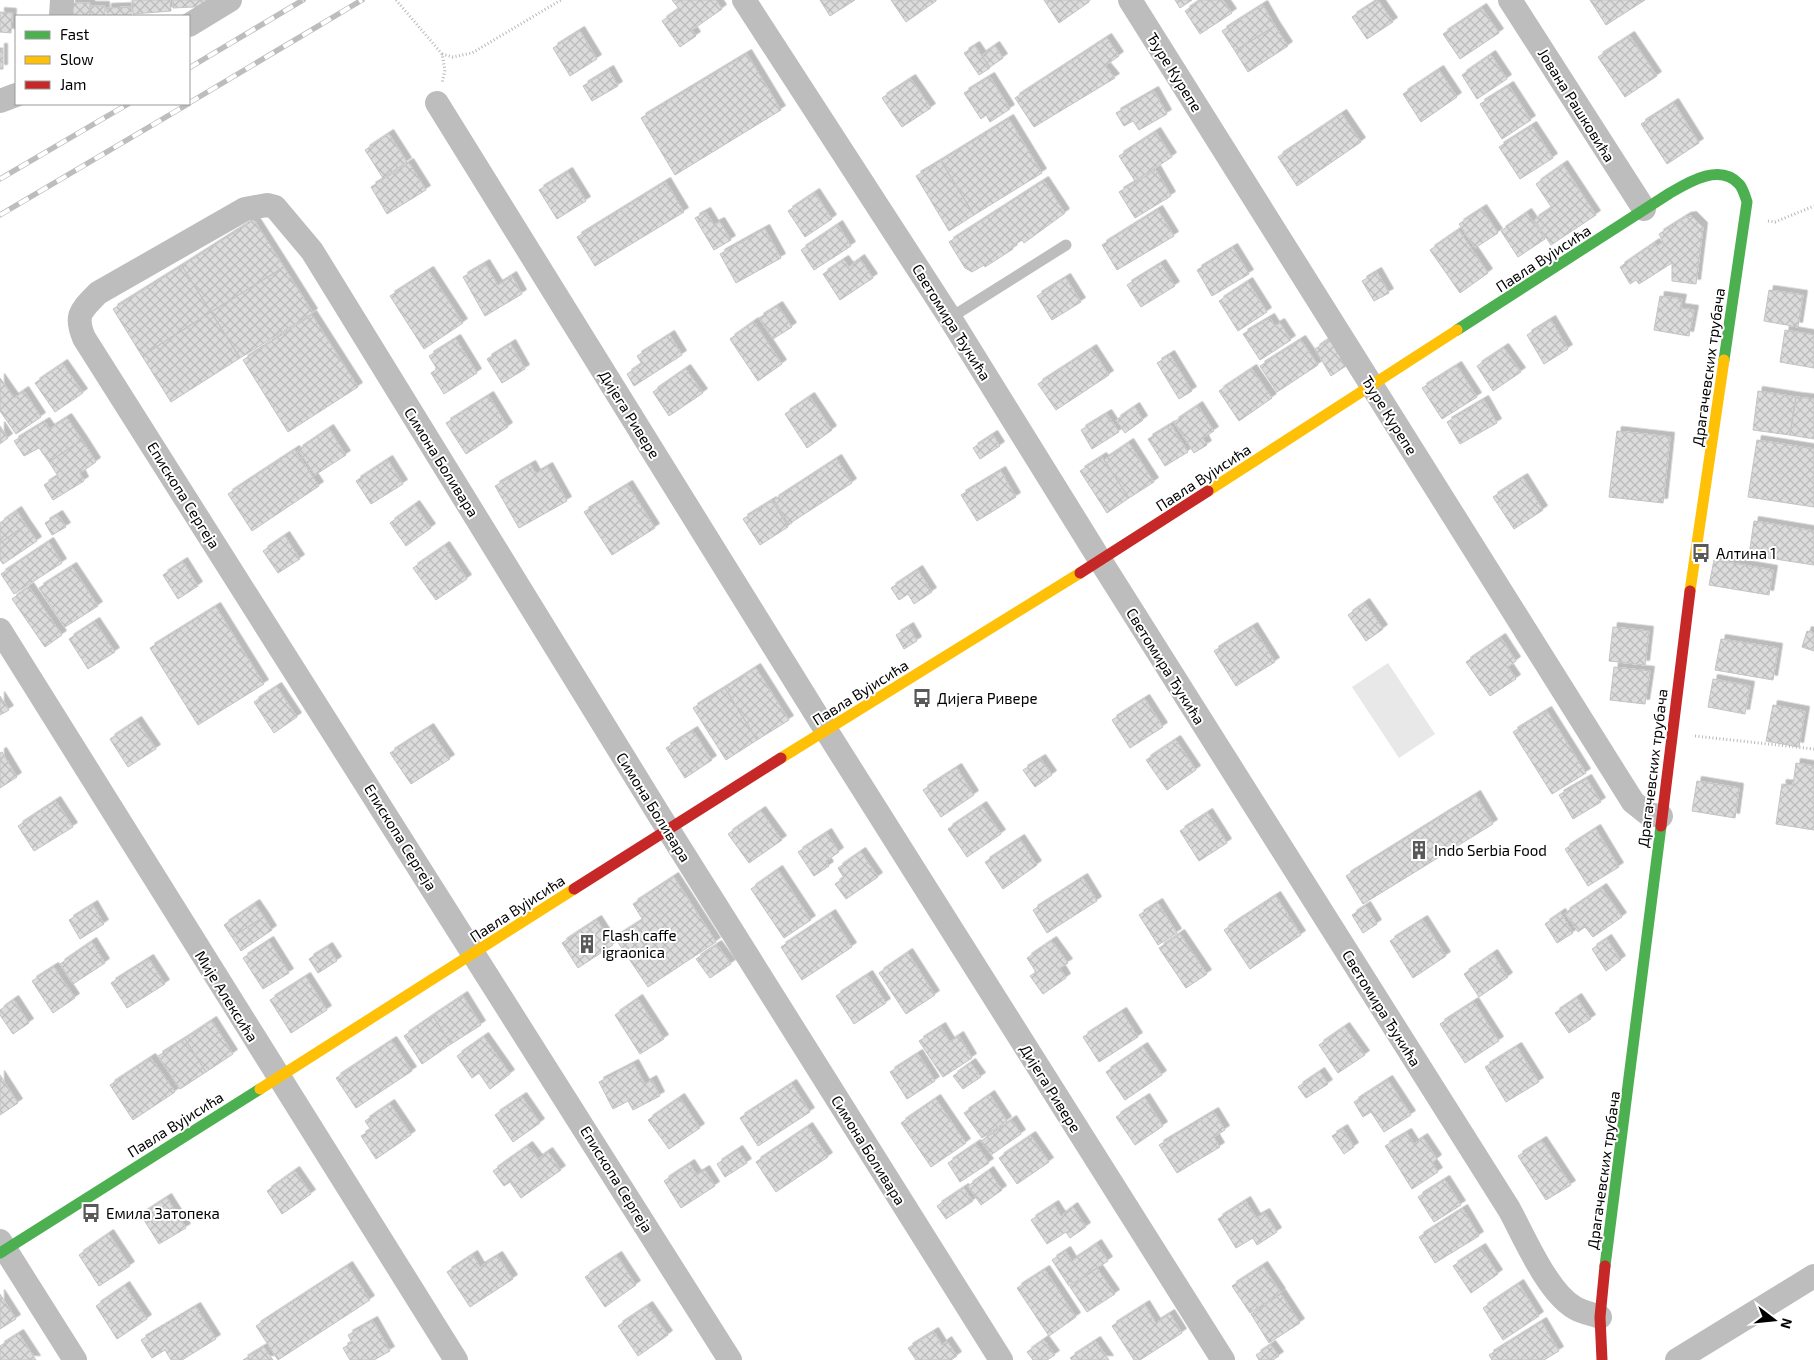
<svg xmlns="http://www.w3.org/2000/svg" width="1814" height="1360" font-family="'Exo 2',sans-serif">
	<style>
		.pitch { fill: #e8e8e8 }
		.building { fill: url(#building-cross-hatch); stroke: #c4c4c4; filter: url(#shadow) }
		.lines { fill: none; stroke-linecap: round; stroke-linejoin: round }
		.path { stroke: #b8b8b8; stroke-width: 3; stroke-dasharray: 1 2.5; stroke-linecap: butt }
		.lane { stroke: #bdbdbd; stroke-width: 11 }
		.street { stroke: #bdbdbd; stroke-width: 24 }
		.fast { stroke: #4caf50; stroke-width: 11 }
		.slow { stroke: #ffc107; stroke-width: 11 }
		.jam { stroke: #c62828; stroke-width: 11 }
		.rail-casing { stroke: #bdbdbd; stroke-width: 5.5 }
		.rail { stroke: #fff; stroke-width: 4; stroke-dasharray: 11; stroke-linecap: butt }
		.labels { text-anchor: middle; dominant-baseline: central; stroke-width: 4; stroke-linejoin: round; paint-order: stroke }
		.street-label { font-size: 15px; fill: #000; stroke: #fff }
		.poi-label { font-size: 15px; fill: #000; stroke: #fff; text-anchor: start }
	</style>
	<defs>
		<pattern id="building-cross-hatch" width="8" height="8" patternUnits="userSpaceOnUse" patternTransform="scale(1.25)"><rect width="8" height="8" fill="#dcdcdc"/><path d="M0 0l8 8M0 8l8-8" fill="none" stroke="#bbb"/></pattern>
		<filter id="shadow"><feDropShadow dx="4.5" dy="-4.5" stdDeviation="0" flood-color="#0004"/></filter>
	</defs>
	<rect width="100%" height="100%" fill="#fff"/>
	<!-- pitch -->
	<path class="pitch" d="M1388,663L1435,734L1399,758L1352,687Z"/>
	<!-- building -->
	<path class="building" d="M132,0H170L171,11L133,14Z
		M173,0H213L214,6L173,8Z
		M672,0H716L722,9L692,30L696,36L680,47L662,21L679,9Z
		M820,0H855L830,16Z
		M891,0H936V1L906,22Z
		M1044,0H1088L1089,2L1059,23Z
		M1175,0H1192L1180,8Z
		M1201,0H1223L1232,13L1200,34L1185,11Z
		M1378,0L1393,22L1367,39L1352,17Z
		M1590,0H1645L1606,25Z
		M71,3H90V16H71Z
		M1263,5L1275,26L1235,51L1222,31Z
		M90,6H105V16H90Z
		M131,7V16H107V8Z
		M1482,8L1499,33L1460,59L1443,34Z
		M0,12L12,13L11,33L0,32Z
		M1275,26L1288,46L1248,72L1235,51Z
		M580,31L597,59L570,76L553,48Z
		M1630,36L1657,76L1625,97L1598,57Z
		M1107,38L1119,56L1105,66L1115,78L1034,127L1015,98Z
		M975,46L990,68L979,75L964,53Z
		M995,46L1003,58L990,67L982,55Z
		M0,48H3V69H0Z
		M747,54L781,110L675,175L641,118Z
		M1491,55L1507,79L1477,99L1462,75Z
		M609,70L618,86L592,101L583,86Z
		M1439,70L1457,97L1421,122L1403,94Z
		M990,77L1010,109L990,122L986,115L981,119L964,93Z
		M911,79L931,108L902,127L882,98Z
		M1509,86L1531,120L1502,139L1480,104Z
		M1154,91L1167,114L1139,130L1133,121L1124,126L1116,113Z
		M1674,103L1699,143L1667,164L1641,124Z
		M1342,114L1361,142L1297,186L1278,157Z
		M1009,119L1042,173L974,215L941,161Z
		M1532,126L1553,158L1520,179L1499,147Z
		M1156,132L1172,157L1135,181L1119,156Z
		M389,134L407,162L383,178L365,150Z
		M941,161L974,215L949,231L916,176Z
		M409,163L426,190L387,214L371,187Z
		M1563,165L1596,215L1551,245L1534,220L1552,208L1536,184Z
		M1156,170L1171,196L1135,218L1119,192Z
		M568,172L586,201L557,219L539,190Z
		M1044,181L1065,213L1024,243L1022,240L1011,247L1013,249L985,267L984,265L972,272L965,268L949,242Z
		M666,182L684,212L595,266L577,237Z
		M815,193L832,219L805,237L788,211Z
		M1482,209L1498,233L1475,248L1459,224Z
		M1158,210L1174,236L1117,270L1102,245Z
		M706,212L714,225L720,222L731,240L714,250L695,218Z
		M1527,213L1545,239L1518,257L1501,231Z
		M1692,216L1703,227L1696,284L1672,281V263L1639,284L1636,280L1630,284L1620,267L1655,243L1657,246L1663,242L1659,234L1686,217Z
		M254,220L284,267L211,312L182,266Z
		M838,225L851,246L814,270L801,250Z
		M765,229L781,258L736,283L720,254Z
		M1459,230L1488,273L1460,293L1430,250Z
		M1233,248L1249,274L1212,296L1197,270Z
		M860,259L873,278L840,300L823,274L844,260L849,267Z
		M485,264L498,285L512,276L522,294L485,316L463,277Z
		M1161,264L1175,286L1141,307L1127,285Z
		M182,266L211,312L142,356L113,309Z
		M284,267L313,313L240,358L211,312Z
		M429,271L463,323L424,349L390,296Z
		M1377,272L1389,293L1374,301L1362,281Z
		M1066,278L1081,302L1052,320L1037,296Z
		M1248,282L1267,312L1238,331L1219,301Z
		M1769,290L1803,295L1798,327L1764,321Z
		M1660,296L1682,299L1680,308L1694,310L1689,336L1654,330Z
		M778,306L792,327L773,339L759,318Z
		M211,312L240,358L171,402L142,356Z
		M312,315L358,387L288,432L243,360Z
		M1270,318L1275,326L1280,323L1291,340L1260,360L1243,334Z
		M1551,320L1568,349L1544,364L1527,335Z
		M754,322L782,364L758,381L730,339Z
		M1785,330L1814,335V368L1780,362Z
		M670,335L682,355L634,386L627,374L642,364L637,356Z
		M456,339L477,373L444,394L431,373L437,369L429,356Z
		M1330,339L1346,366L1331,376L1315,349Z
		M1301,340L1318,365L1277,392L1260,366Z
		M511,344L525,369L502,383L487,359Z
		M1504,348L1521,372L1493,391L1477,366Z
		M1092,349L1109,375L1056,410L1038,384Z
		M1170,355L1192,391L1179,399L1157,363Z
		M63,364L83,393L55,412L35,383Z
		M1457,366L1477,397L1442,419L1422,388Z
		M686,369L703,393L669,416L653,392Z
		M1252,369L1272,398L1239,421L1219,391Z
		M0,378L14,398L24,391L41,417L16,434L0,411Z
		M1758,391L1796,397L1790,435L1753,430Z
		M489,396L508,427L466,454L446,423Z
		M810,397L832,430L807,448L785,414Z
		M1796,397L1814,399V439L1790,435Z
		M1484,400L1497,423L1460,444L1447,422Z
		M1198,406L1214,431L1203,438L1207,445L1194,453L1174,422Z
		M1135,407L1143,420L1125,433L1116,420Z
		M1107,414L1119,432L1092,449L1081,430Z
		M67,418L82,440L49,462L39,448L24,456L14,441L45,422L50,429Z
		M1171,425L1188,452L1165,466L1148,439Z
		M0,426L8,438L0,444Z
		M329,429L346,455L315,475L298,450Z
		M1617,431L1670,437L1663,503L1609,497Z
		M993,435L1000,446L980,459L973,448Z
		M82,440L96,462L80,473L84,481L53,500L44,485L58,476L49,462Z
		M1757,440L1814,449V507L1748,497Z
		M1129,443L1154,482L1129,498L1104,460Z
		M295,450L319,486L252,531L228,494Z
		M1102,457L1129,498L1107,513L1080,471Z
		M837,459L852,483L789,524L774,500Z
		M388,460L403,484L371,504L356,481Z
		M531,465L536,474L548,467L567,501L519,528L495,486Z
		M1001,471L1016,497L977,521L961,495Z
		M1523,478L1543,510L1514,529L1493,497Z
		M628,485L655,528L612,555L584,512Z
		M772,501L788,527L760,545L743,519Z
		M415,505L431,528L406,546L390,523Z
		M17,511L26,525L0,543V523Z
		M58,515L66,527L52,535L45,523Z
		M1754,521L1814,531V565L1749,555Z
		M26,525L37,541L3,564L0,560V543Z
		M285,536L300,559L278,573L263,551Z
		M49,542L62,563L14,594L1,574Z
		M445,546L467,579L436,600L413,568Z
		M1714,560L1773,570L1769,595L1709,585Z
		M183,562L198,586L178,599L163,575Z
		M72,567L98,606L65,627L39,588Z
		M918,570L932,592L914,604L908,594L899,600L891,588Z
		M29,587L62,635L45,647L12,599Z
		M1365,603L1383,629L1366,641L1348,615Z
		M216,607L264,684L198,725L150,648Z
		M95,622L115,652L88,669L69,639Z
		M909,627L917,641L904,649L896,635Z
		M1253,627L1275,662L1236,686L1214,651Z
		M1613,627L1649,631L1645,665L1609,661Z
		M1807,631L1814,633V651L1802,647Z
		M1501,638L1516,661L1508,667L1516,679L1490,696L1466,662Z
		M1721,639L1778,648L1773,680L1715,670Z
		M1614,667L1650,671L1645,704L1610,700Z
		M756,668L789,720L757,740L725,688Z
		M1713,679L1750,686L1745,714L1708,707Z
		M277,687L297,717L274,733L254,702Z
		M725,688L757,740L726,760L693,708Z
		M0,696L9,710L0,715Z
		M1145,699L1163,727L1130,748L1112,720Z
		M1773,705L1805,711L1799,747L1766,741Z
		M1547,711L1586,773L1552,794L1513,732Z
		M137,721L156,749L128,767L110,739Z
		M429,728L450,759L411,784L390,753Z
		M693,731L712,760L685,778L666,748Z
		M1176,740L1196,770L1167,790L1146,760Z
		M2,752L17,777L0,788V753Z
		M1041,759L1052,775L1035,787L1023,770Z
		M1796,763L1814,766V830L1776,824L1782,784L1793,785Z
		M957,768L974,795L941,817L923,790Z
		M1587,779L1601,802L1573,819L1559,795Z
		M1697,781L1739,788L1735,818L1692,811Z
		M1476,795L1493,824L1363,904L1346,876Z
		M56,801L73,827L34,851L18,826Z
		M982,806L1001,834L967,857L948,829Z
		M761,811L782,840L749,863L728,834Z
		M1208,813L1227,843L1199,861L1180,831Z
		M1596,829L1619,867L1588,886L1565,849Z
		M827,833L839,852L826,861L829,866L814,876L798,852Z
		M1020,839L1037,865L1003,889L985,862Z
		M861,852L878,877L846,899L835,884L844,878L838,868Z
		M778,870L811,920L784,938L751,889Z
		M674,877L716,942L648,987L615,938L643,920L633,904Z
		M1083,878L1097,901L1047,933L1033,910Z
		M1602,888L1622,917L1593,937L1585,927L1578,932L1565,913Z
		M1276,896L1301,935L1250,969L1224,930Z
		M1158,903L1177,933L1158,945L1139,915Z
		M255,904L264,917L232,937L224,925Z
		M93,905L104,924L80,939L69,920Z
		M1366,906L1377,924L1363,933L1352,915Z
		M1561,913L1573,933L1557,943L1545,924Z
		M831,914L852,947L802,980L781,947Z
		M264,917L272,930L241,951L232,937Z
		M597,920L613,945L578,968L562,943Z
		M1423,920L1446,956L1413,978L1390,941Z
		M1180,934L1207,974L1186,988L1159,948Z
		M1607,939L1621,960L1606,971L1592,949Z
		M269,941L289,973L263,989L243,958Z
		M1052,941L1068,963L1060,968L1066,978L1043,994L1030,976L1036,972L1027,958Z
		M92,942L105,963L73,984L60,964Z
		M717,945L731,964L710,978L696,959Z
		M328,947L337,961L318,973L309,959Z
		M908,953L935,995L906,1014L879,973Z
		M1493,954L1508,977L1479,997L1464,974Z
		M149,959L165,984L127,1008L111,983Z
		M54,967L75,998L53,1013L32,981Z
		M868,975L886,1003L854,1024L836,996Z
		M306,977L327,1010L291,1033L270,1000Z
		M463,996L481,1025L451,1044L433,1016Z
		M1577,998L1591,1019L1569,1033L1555,1013Z
		M638,999L664,1039L640,1054L615,1015Z
		M14,1000L29,1023L13,1034L0,1015V1010Z
		M1474,1002L1499,1041L1465,1063L1440,1024Z
		M1122,1012L1138,1037L1099,1062L1083,1037Z
		M433,1016L451,1044L422,1064L404,1036Z
		M212,1021L233,1054L206,1072L185,1039Z
		M941,1027L950,1042L959,1036L972,1058L943,1077L919,1041Z
		M1345,1027L1365,1055L1338,1073L1319,1045Z
		M484,1037L510,1074L490,1089L479,1073L472,1078L457,1056Z
		M185,1039L206,1072L180,1089L158,1056Z
		M392,1041L412,1071L356,1108L336,1078Z
		M1143,1047L1162,1075L1125,1100L1106,1072Z
		M1517,1047L1539,1082L1506,1102L1485,1067Z
		M918,1054L935,1081L907,1099L890,1072Z
		M151,1058L175,1092L133,1120L110,1085Z
		M971,1063L981,1077L963,1089L953,1076Z
		M634,1064L645,1084L652,1080L660,1096L633,1110L628,1101L613,1109L599,1082Z
		M1320,1072L1328,1084L1306,1098L1298,1087Z
		M0,1075L18,1103L0,1115Z
		M1388,1080L1411,1115L1384,1132L1371,1112L1363,1117L1354,1102Z
		M792,1084L810,1112L758,1146L740,1118Z
		M990,1095L1007,1121L982,1138L964,1113Z
		M522,1097L540,1123L513,1142L495,1115Z
		M680,1098L700,1128L669,1149L648,1120Z
		M1145,1098L1163,1126L1135,1145L1116,1117Z
		M936,1099L966,1143L931,1167L901,1123Z
		M390,1104L411,1135L376,1159L361,1136L371,1130L365,1121Z
		M1214,1112L1225,1130L1214,1137L1220,1147L1177,1173L1159,1145Z
		M1012,1120L1021,1134L991,1155L981,1141Z
		M808,1127L828,1157L776,1192L756,1162Z
		M1343,1129L1354,1147L1344,1154L1332,1136Z
		M1407,1133L1414,1144L1423,1138L1437,1159L1432,1163L1438,1172L1412,1189L1385,1146Z
		M1031,1136L1049,1162L1017,1184L999,1158Z
		M1542,1141L1571,1185L1546,1200L1518,1156Z
		M976,1144L989,1163L960,1182L948,1163Z
		M528,1146L538,1159L548,1152L561,1170L521,1198L510,1182L504,1186L493,1171Z
		M738,1150L747,1163L725,1177L717,1164Z
		M690,1164L697,1175L705,1170L715,1186L681,1208L664,1181Z
		M295,1171L311,1194L282,1214L267,1191Z
		M989,1171L1002,1190L981,1205L968,1186Z
		M1445,1180L1461,1205L1434,1222L1418,1197Z
		M964,1188L973,1201L946,1219L937,1206Z
		M167,1198L186,1228L159,1244L141,1215Z
		M1246,1201L1256,1218L1265,1213L1277,1232L1257,1245L1253,1238L1236,1248L1218,1219Z
		M1054,1205L1061,1216L1073,1207L1086,1227L1070,1238L1066,1232L1047,1244L1031,1220Z
		M1463,1209L1479,1236L1435,1263L1419,1237Z
		M109,1234L130,1266L99,1286L79,1255Z
		M1097,1244L1108,1261L1069,1286L1052,1260L1066,1251L1072,1261Z
		M1481,1248L1498,1274L1471,1293L1453,1266Z
		M473,1255L480,1267L498,1256L513,1279L470,1307L447,1272Z
		M617,1256L636,1285L605,1307L585,1277Z
		M348,1266L370,1300L278,1360L256,1326Z
		M1263,1266L1281,1293L1250,1313L1232,1286Z
		M1097,1268L1115,1294L1087,1312L1070,1287Z
		M1045,1270L1076,1317L1049,1336L1017,1288Z
		M1519,1284L1539,1316L1503,1340L1483,1308Z
		M125,1286L147,1319L117,1339L96,1306Z
		M0,1294L16,1319L0,1329Z
		M1281,1294L1300,1323L1269,1343L1251,1314Z
		M1145,1305L1156,1323L1170,1314L1182,1333L1140,1360H1134L1112,1326Z
		M648,1306L668,1335L638,1356L618,1326Z
		M196,1307L216,1339L182,1360H171L165,1350L152,1358L141,1340Z
		M373,1321L390,1351L374,1360H350L343,1348L352,1343L348,1335Z
		M1542,1322L1559,1351L1544,1360H1492L1489,1355Z
		M934,1332L942,1345L947,1341L957,1356L951,1360H916L908,1348Z
		M19,1334L36,1360H0V1346Z
		M1044,1340L1055,1355L1047,1360H1033L1027,1352Z
		M1096,1341L1109,1360H1072L1070,1358Z
		M1271,1345L1279,1356L1273,1360H1259L1256,1355Z
		M264,1347L273,1360H243Z"/>
	<g class="lines">
		<!-- path -->
		<path class="path" d="M396,0L442,54L445,70L442,83
			M442,54L453,57L472,53L561,0
			M1768,221L1775,222L1814,206
			M1695,736L1814,749"/>
		<!-- lane -->
		<path class="lane" d="M950,318L1066,245"/>
		<!-- street -->
		<path class="street" d="M744,0L950,318L1100,560L1509,1209C1524,1236 1547,1292 1575,1308C1582,1312 1592,1314 1600,1317
			M1130,0L1633,802L1648,814L1661,816
			M1510,0L1644,209
			M61,16L62,0
			M189,25L230,0
			M0,101L16,95
			M437,103L814,711L1223,1360
			M0,630L456,1360
			M0,1241L75,1360
			M730,1360L84,338C74,314 82,310 98,293L245,209L267,205L275,207L312,251L661,818L1001,1360
			M1677,1360L1814,1276"/>
		<!-- fast -->
		<path class="fast" d="M1457,330L1670,193C1689,182 1720,163 1739,184C1743,188 1745,196 1747,202L1724,360
			M0,1253L260,1089
			M1605,1266L1661,826"/>
		<!-- slow -->
		<path class="slow" d="M1208,491L1457,330
			M1690,591L1724,360
			M781,758L1080,573
			M260,1089L574,889"/>
		<!-- jam -->
		<path class="jam" d="M1080,573L1208,491
			M1661,826L1690,591
			M574,889L781,758
			M1602,1360L1600,1317L1605,1266"/>
		<!-- rail casing -->
		<g class="rail-casing">
			<path id="rail" d="M189,68L303,0
				M189,103L362,0
				M0,179L128,104
				M0,215L188,104"/>
		</g>
		<!-- rail -->
		<use href="#rail" class="rail"/>
	</g>
	<!-- icons -->
	<defs>
		<g id="bus-bare" transform="scale(1.5)"><path d="M-5-6H5V4H4V6H2V4H-2V6H-4V4H-5ZM-3.5-4V0h7V-4ZM-3.5 1.2v1.5H-2V1.2ZM2 1.2v1.5H3.5V1.2Z" fill="#595959" stroke="#fff" stroke-width="2.5" paint-order="stroke"/></g>
		<g id="building-bare" transform="scale(1.5)"><path d="M-4-6H4V6H1V3H-1V6H-4ZM-2.5-4.3h1.7v1.8h-1.7ZM.8-4.3h1.7v1.8H.8ZM-2.5-1h1.7V.8h-1.7ZM.8-1h1.7V.8H.8Z" fill="#595959" stroke="#fff" stroke-width="2.5" paint-order="stroke"/></g>
	</defs>
	<g fill-rule="evenodd">
		<use href="#bus-bare" x="1701" y="553"/>
		<use href="#bus-bare" x="922" y="698"/>
		<use href="#building-bare" x="1419" y="850"/>
		<use href="#building-bare" x="587" y="944"/>
		<use href="#bus-bare" x="91" y="1213"/>
	</g>
	<g class="labels">
		<!-- street labels -->
		<g class="street-label">
			<text transform="translate(1175 72) rotate(58)">Ђуре Курепе</text>
			<text transform="translate(1577 105) rotate(58)">Јована Рашковића</text>
			<text transform="translate(1543 258) rotate(-33)">Павла Вујисића</text>
			<text transform="translate(952 322) rotate(58)">Светомира Ђукића</text>
			<text transform="translate(1708 367) rotate(-82)">Драгачевских трубача</text>
			<text transform="translate(630 414) rotate(58)">Дијега Ривере</text>
			<text transform="translate(1390 415) rotate(58)">Ђуре Курепе</text>
			<text transform="translate(442 462) rotate(58)">Симона Боливара</text>
			<text transform="translate(1203 477) rotate(-33)">Павла Вујисића</text>
			<text transform="translate(184 495) rotate(58)">Епископа Сергеја</text>
			<text transform="translate(1166 666) rotate(58)">Светомира Ђукића</text>
			<text transform="translate(860 692) rotate(-32)">Павла Вујисића</text>
			<text transform="translate(1652 768) rotate(-83)">Драгачевских трубача</text>
			<text transform="translate(654 807) rotate(58)">Симона Боливара</text>
			<text transform="translate(401 837) rotate(58)">Епископа Сергеја</text>
			<text transform="translate(517 908) rotate(-33)">Павла Вујисића</text>
			<text transform="translate(227 996) rotate(58)">Мије Алексића</text>
			<text transform="translate(1382 1008) rotate(58)">Светомира Ђукића</text>
			<text transform="translate(1051 1088) rotate(58)">Дијега Ривере</text>
			<text transform="translate(175 1124) rotate(-32)">Павла Вујисића</text>
			<text transform="translate(869 1150) rotate(58)">Симона Боливара</text>
			<text transform="translate(1603 1170) rotate(-82)">Драгачевских трубача</text>
			<text transform="translate(617 1179) rotate(58)">Епископа Сергеја</text>
		</g>
		<!-- poi labels -->
		<g class="poi-label">
			<text x="1716" y="553">Алтина 1</text>
			<text x="937" y="698">Дијега Ривере</text>
			<text x="1434" y="850">Indo Serbia Food</text>
			<text x="602" y="935">Flash caffe<tspan x="602" dy="17">igraonica</tspan></text>
			<text x="106" y="1213">Емила Затопека</text>
		</g>
	</g>
	<!-- legend -->
	<rect x="15" y="15" width="175" height="90" fill="#ffffff" stroke="#999999"/>
	<rect x="25" y="31" width="25" height="8" fill="#4caf50" stroke="#999999"/>
	<text x="60" y="40" font-size="15" fill="#000000">Fast</text>
	<rect x="25" y="56" width="25" height="8" fill="#ffc107" stroke="#999999"/>
	<text x="60" y="65" font-size="15" fill="#000000">Slow</text>
	<rect x="25" y="81" width="25" height="8" fill="#c62828" stroke="#999999"/>
	<text x="60" y="90" font-size="15" fill="#000000">Jam</text>
	<!-- north arrow -->
	<g transform="translate(1774 1320) rotate(106)" stroke="#ffffff" stroke-width="4" paint-order="stroke">
	<path d="M0-4L9 19L0 12L-9 19Z" fill="#000000"/>
	<text y="-8" font-size="14" font-weight="bold" text-anchor="middle" fill="#000000">N</text>
	</g>
</svg>
